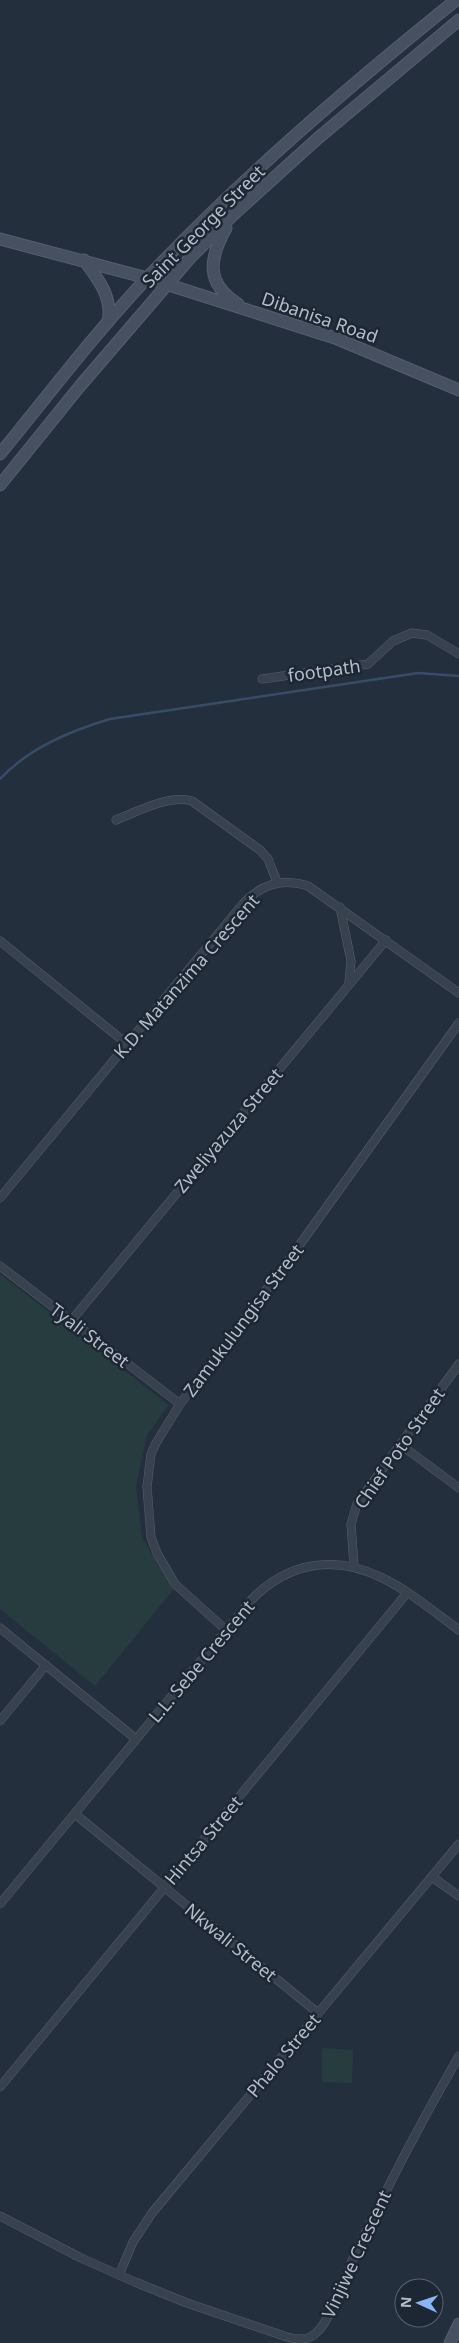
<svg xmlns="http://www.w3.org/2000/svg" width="459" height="2343" font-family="'Noto Sans',sans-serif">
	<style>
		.green { fill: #263c3f }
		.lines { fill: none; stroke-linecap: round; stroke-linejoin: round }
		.stream { stroke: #394c67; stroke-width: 2.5 }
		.street-casing { stroke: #565f6c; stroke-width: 9 }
		.secondary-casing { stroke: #565f6c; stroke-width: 13 }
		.street { stroke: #38414e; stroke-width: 8 }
		.secondary { stroke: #465061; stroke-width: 11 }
		.labels { text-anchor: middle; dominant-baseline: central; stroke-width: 5; stroke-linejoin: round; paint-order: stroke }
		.street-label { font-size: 18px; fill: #b4bcc9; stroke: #1d2633 }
	</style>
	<rect width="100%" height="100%" fill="#242f3e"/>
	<!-- green -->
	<path class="green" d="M0,1274L169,1405L147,1435L136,1486L142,1537L173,1590L95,1686L0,1609Z
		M322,2048L353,2050L352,2083L322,2082Z"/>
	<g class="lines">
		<!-- stream -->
		<path class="stream" d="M0,779C29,748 70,731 110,719L418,673L459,676"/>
		<!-- street casing -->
		<g class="street-casing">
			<path id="street" d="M262,679L368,664L393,641L412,633L427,635L459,654
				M116,820C136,812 170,794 192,801L260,850L268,859L277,882
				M340,907L351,961L349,983
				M0,941L127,1044
				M0,1198L242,905C261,884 281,878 308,886L459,993
				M0,1266L180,1404
				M71,1321L386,940
				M401,1445L459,1488
				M354,1566L351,1524L357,1504L459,1364
				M0,1628L136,1739
				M226,1630L175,1584L157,1553L151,1537L147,1487L151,1454L156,1443L180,1404L288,1261L459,1023
				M0,1721L46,1665
				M75,1814L318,2013
				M432,1877L459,1896
				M0,1904L252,1599C269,1582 288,1570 312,1566C370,1556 415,1598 459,1630
				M0,2087L407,1593
				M0,2216L81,2258L135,2282L187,2303L287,2337C298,2340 309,2341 318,2331C334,2315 345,2273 356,2252C388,2185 422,2120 459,2056
				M119,2275L133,2242L152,2213L459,1844"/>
		</g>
		<!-- secondary casing -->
		<g class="secondary-casing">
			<path id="secondary" d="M226,228C209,259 205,283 238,304
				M0,239L147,278L335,338L459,390
				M84,260C98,279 113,297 108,322
				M0,454C49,394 96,332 149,276C244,176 348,87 456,0
				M0,485L80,386L190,258L233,215L317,139L459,20
				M450,2343L459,2324"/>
		</g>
		<!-- street -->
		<use href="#street" class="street"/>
		<!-- secondary -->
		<use href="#secondary" class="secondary"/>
	</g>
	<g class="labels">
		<!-- street labels -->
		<g class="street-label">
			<text transform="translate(203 226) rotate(-45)">Saint George Street</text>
			<text transform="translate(320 317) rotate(19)">Dibanisa Road</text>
			<text transform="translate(324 670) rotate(-8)">footpath</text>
			<text transform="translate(186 976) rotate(-49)">K.D. Matanzima Crescent</text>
			<text transform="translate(228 1130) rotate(-50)">Zweliyazuza Street</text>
			<text transform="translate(243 1320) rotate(-53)">Zamukulungisa Street</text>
			<text transform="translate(90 1335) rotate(37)">Tyali Street</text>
			<text transform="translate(399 1448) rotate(-55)">Chief Poto Street</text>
			<text transform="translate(201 1661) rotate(-50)">L.L. Sebe Crescent</text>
			<text transform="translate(203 1840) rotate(-50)">Hintsa Street</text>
			<text transform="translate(231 1942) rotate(39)">Nkwali Street</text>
			<text transform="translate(283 2055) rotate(-50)">Phalo Street</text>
			<text transform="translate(356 2254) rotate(-65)">Vinjiwe Crescent</text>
		</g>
	</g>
	<!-- north arrow -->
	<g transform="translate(419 2303) rotate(273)"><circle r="24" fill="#1d2633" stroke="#59626f"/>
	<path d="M0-4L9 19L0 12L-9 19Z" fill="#8ab4f8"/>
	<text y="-8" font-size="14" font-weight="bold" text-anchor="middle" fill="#b4bcc9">N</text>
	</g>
</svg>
